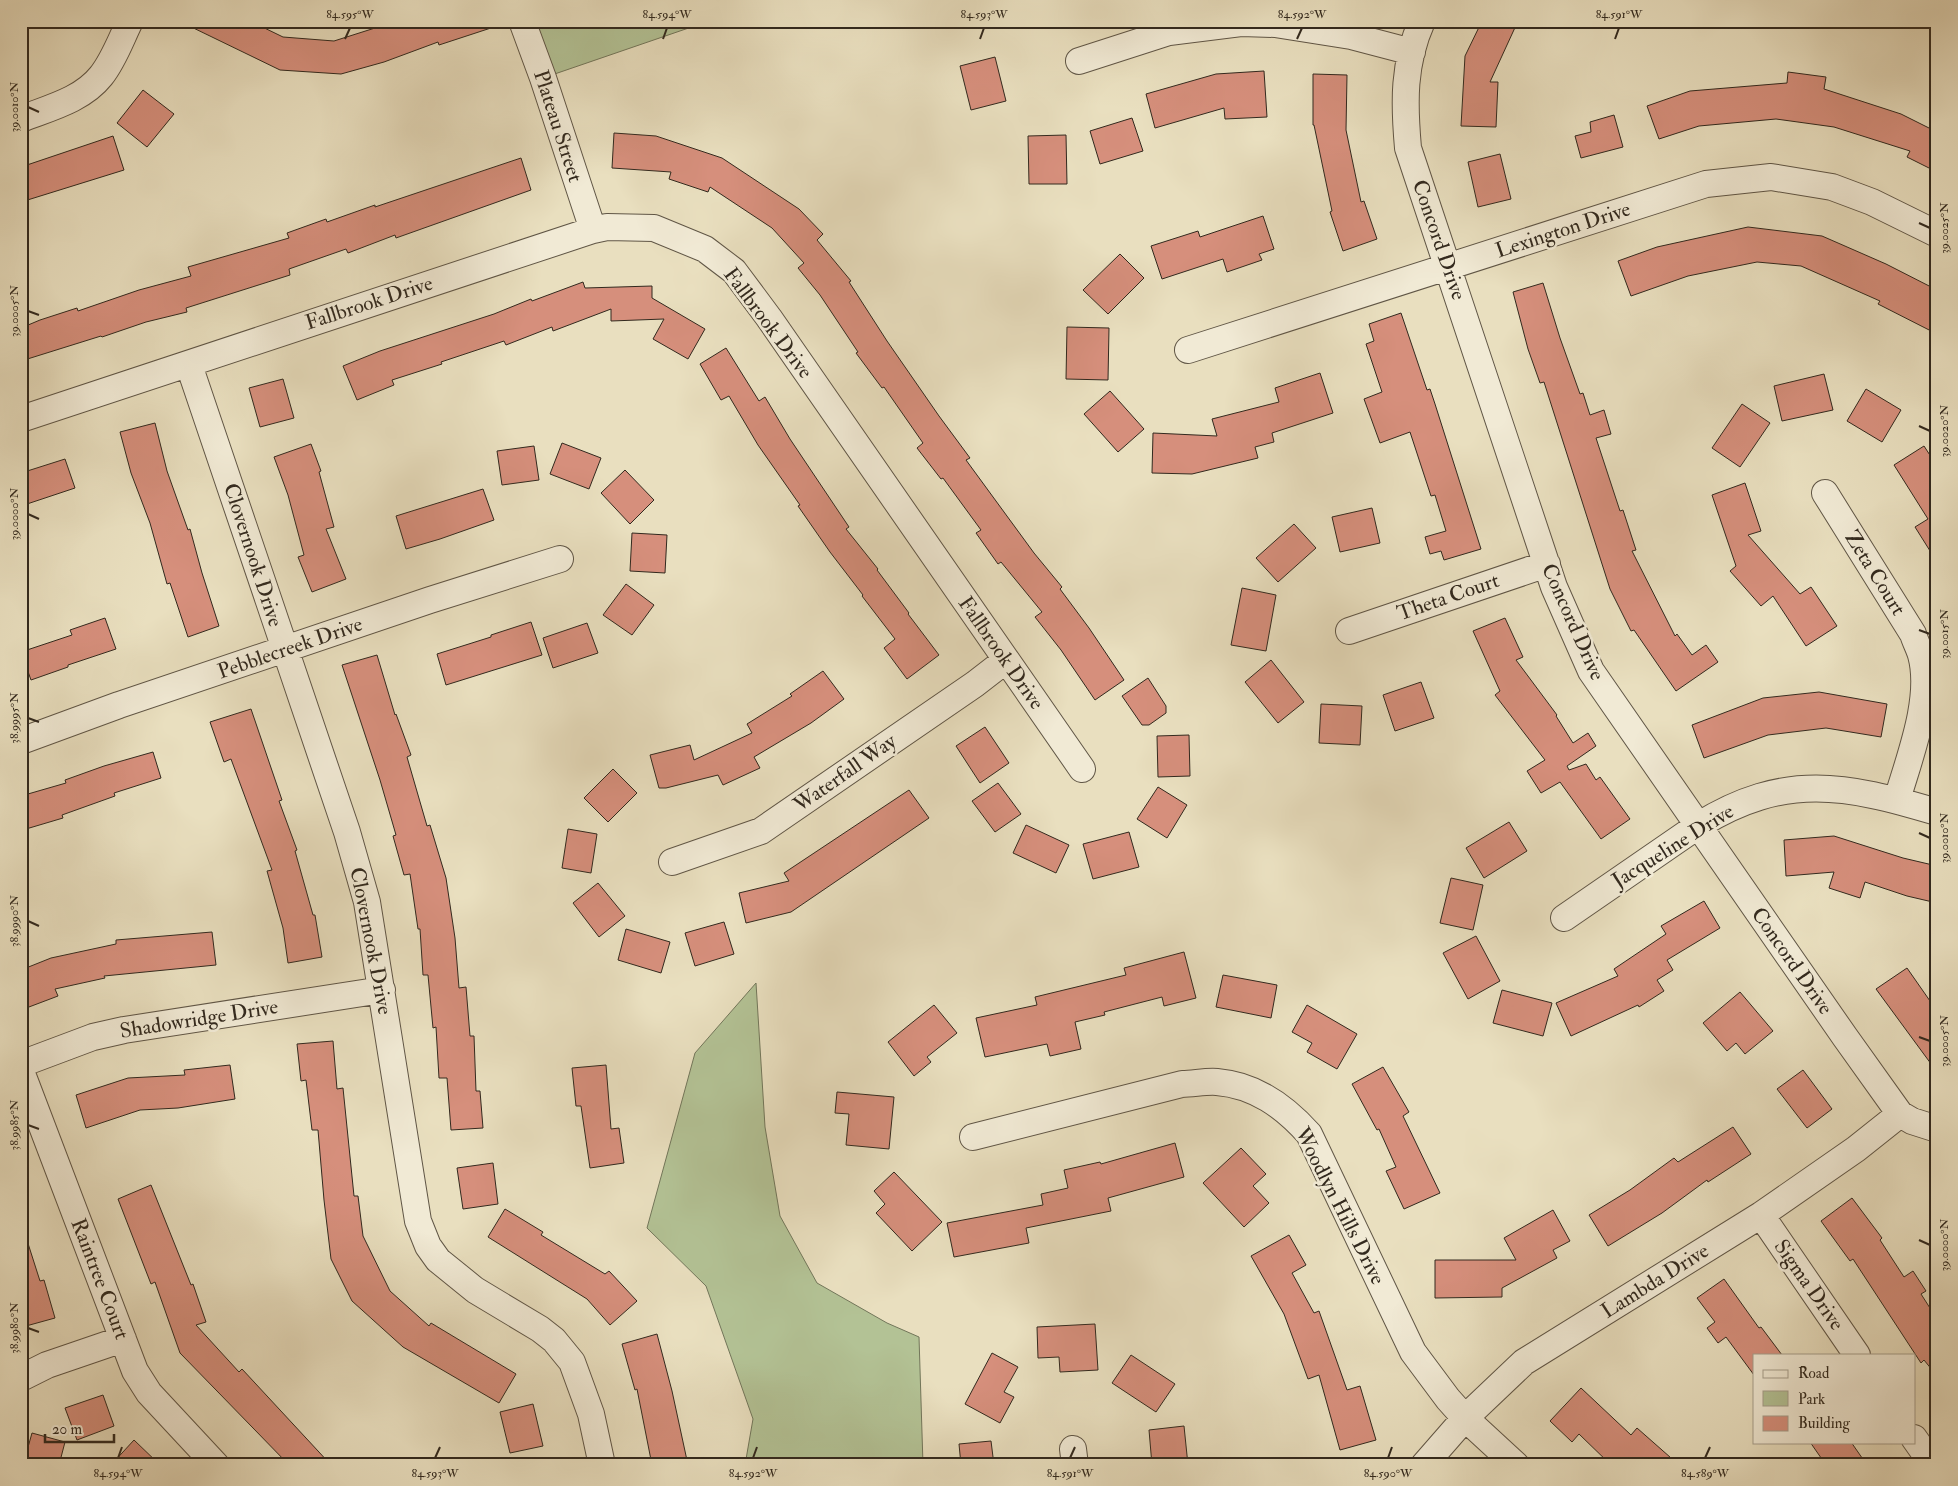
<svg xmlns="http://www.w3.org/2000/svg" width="1958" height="1486" font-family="'IM FELL Double Pica',serif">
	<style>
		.green { fill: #b3c295; stroke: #72765a }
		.building { fill: #d68f7c; stroke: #32291e }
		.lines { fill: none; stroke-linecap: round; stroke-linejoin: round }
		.street-casing { stroke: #605646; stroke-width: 28 }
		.street { stroke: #f1ead5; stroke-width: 26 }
		.ticks { fill: none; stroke: #32291e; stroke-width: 2 }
		.labels { text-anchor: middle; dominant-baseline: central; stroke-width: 5; stroke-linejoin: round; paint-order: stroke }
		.street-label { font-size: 21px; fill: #32291e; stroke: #f1ead5 }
		.neatline { fill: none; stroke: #32291e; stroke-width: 2 }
		.ticks-label { font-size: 12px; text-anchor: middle; fill: #32291e }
	</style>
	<rect width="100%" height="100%" fill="#e9dfbf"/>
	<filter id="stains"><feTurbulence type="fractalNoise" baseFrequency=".004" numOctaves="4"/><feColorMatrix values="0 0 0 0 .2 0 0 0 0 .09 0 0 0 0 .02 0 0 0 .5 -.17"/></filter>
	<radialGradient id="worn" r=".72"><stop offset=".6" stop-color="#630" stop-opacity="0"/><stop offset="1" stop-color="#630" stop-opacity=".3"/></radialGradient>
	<!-- green -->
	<path class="green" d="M522,21H709L543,78Z
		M756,983L765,1127L780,1216L817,1283L887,1323L919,1337L923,1465H745L753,1419L706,1286L647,1228L695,1053Z"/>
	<!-- building -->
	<path class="building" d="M179,21H250L283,37L334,41L397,21H499L500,25L439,45L438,42L384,62L341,74L280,70Z
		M1482,21H1518L1490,82H1498L1496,127L1461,126L1465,56Z
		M995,57L1006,101L971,110L960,66Z
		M1264,71L1267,117L1225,119L1224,108L1155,128L1146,94L1216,74Z
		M1788,72L1826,77L1824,89L1901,114L1937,132V172L1907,157L1910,151L1834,127L1776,119L1699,126L1659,139L1647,106L1690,91L1787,83Z
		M1313,74L1347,75L1346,130L1361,202L1364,201L1377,239L1343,251L1330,212L1332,211L1314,125H1313Z
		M143,90L174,114L147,147L117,123Z
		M1614,115L1623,147L1581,158L1575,136L1591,132L1590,122Z
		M1132,118L1143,151L1100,164L1090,131Z
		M614,133L656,136L722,158L799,209L823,234L817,240L851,281L849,282L887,341L939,416L970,458L966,460L1034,553L1062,587L1060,589L1089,628L1124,680L1095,700L1061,650L1035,617L1042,612L1001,562L998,564L976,533L981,530L943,478L941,479L917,448L923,443L884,387L882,388L856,353L858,352L820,295L798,268L804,263L772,228L710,187L708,192L669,179L671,172L612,168Z
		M1066,135L1067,184H1029L1028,136Z
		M113,136L124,170L21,202V167Z
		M1500,154L1511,199L1478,207L1468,162Z
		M521,158L531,190L396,238L395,235L348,253L346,249L289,269L290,275L186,308L187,312L146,322L102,337L101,336L21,361V328L40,320L77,308L78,311L139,290L191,276L188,267L289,238L287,233L326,219L327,222L375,205V207Z
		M1263,216L1274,249L1259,254L1262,260L1227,272L1223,259L1162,279L1151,246L1198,231L1200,237Z
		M1748,227L1822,236L1886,264L1937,290V334L1878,304L1880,301L1801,266L1757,262L1688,276L1631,296L1618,261L1657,247Z
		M1120,254L1144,278L1108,314L1083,290Z
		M583,282L585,288L652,286V298L705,329L688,359L653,339L664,319L611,321V309L553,331L552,327L506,345L504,341L441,362L442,364L392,380L394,385L357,400L343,366L380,351L494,314L531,299L532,301Z
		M1543,283L1560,338L1580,394L1583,393L1590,415L1604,410L1611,434L1596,438L1620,511L1623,510L1636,550L1632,551L1675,636L1677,634L1692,655L1706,645L1718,662L1676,691L1634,630L1631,631L1610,589L1544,382L1540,383L1528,349L1513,292Z
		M1401,313L1427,390L1430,389L1435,404L1481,549L1444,560L1441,551L1430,554L1425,537L1446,531L1435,495L1431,496L1410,432L1380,443L1364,399L1382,392L1366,344L1374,341L1369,324Z
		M1067,327L1109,328L1108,380L1066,379Z
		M726,348L759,401L765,397L790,439L849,527L846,529L878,569L877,570L909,613L908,614L939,655L907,679L884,648L895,639L862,596L863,595L830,552L798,506L800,505L758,445L729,396L721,400L700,364Z
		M1320,373L1333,413L1272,433L1274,442L1255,447L1258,458L1192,474L1152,473L1153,433L1217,436L1212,419L1279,402L1275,388Z
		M1824,374L1833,410L1782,421L1774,386Z
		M283,379L294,418L260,427L249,388Z
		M1866,389L1901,410L1882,442L1847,421Z
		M1110,391L1144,429L1118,452L1084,414Z
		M1742,404L1770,423L1740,467L1712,448Z
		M155,423L167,471L188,530L190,529L202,573L219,626L188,637L170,583L167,584L150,523L131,473L120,432Z
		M562,443L601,458L589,489L550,474Z
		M311,444L321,471L319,472L334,527L326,529L346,579L312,592L298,557L304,555L288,495L274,457Z
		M534,446L539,480L502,485L497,451Z
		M1924,446L1937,466V562L1915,527L1928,519L1894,465Z
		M65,459L75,488L21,506V473Z
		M625,470L654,500L630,524L601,493Z
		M1745,483L1761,531L1748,535L1800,594L1811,587L1837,626L1806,646L1773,596L1761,606L1730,571L1736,566L1712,495Z
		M483,489L494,520L440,539L406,549L396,516Z
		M1372,508L1380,543L1340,552L1332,517Z
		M1294,524L1316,548L1278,582L1256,558Z
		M632,533L667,535L665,573L630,571Z
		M626,584L654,605L632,635L603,615Z
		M1242,588L1276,595L1266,651L1231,645Z
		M105,618L116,649L68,665V667L31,680L21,652L72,635L70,630Z
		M1505,618L1523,657L1516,660L1557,715L1556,716L1573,743L1588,733L1596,746L1567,766L1569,770L1586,764L1596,780L1600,777L1630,819L1601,839L1560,782L1541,793L1527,771L1545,760L1495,695L1500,691L1473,631Z
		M531,622L542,655L446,685L437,654L491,637V635Z
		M587,623L598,653L553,668L543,638Z
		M377,655L395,715L396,714L411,755L407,757L427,826L430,825L446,878L455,938L459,988L466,987L470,1036H474L476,1091H480L483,1128L451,1130L447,1078H439L436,1027L433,1028L428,975H423L420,929H418L410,874L404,875L393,836L396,835L380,780L342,665Z
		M1271,660L1304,702L1278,723L1245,682Z
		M823,671L844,699L811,723L754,757L760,768L723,785L718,775L666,788H659L650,755L690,745L694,760L752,733L747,724L792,696L790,694Z
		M1148,678L1166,706V713L1149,725H1142L1122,696Z
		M1421,682L1434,718L1395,731L1383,695Z
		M1819,692L1887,704L1881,737L1826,728L1768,735L1704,758L1692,725L1763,698Z
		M1321,704L1362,706L1360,745L1319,743Z
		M251,709L282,800L279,801L297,850L295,851L313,915H315L322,957L288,963L283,928L267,871L272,870L231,759L224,762L210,722Z
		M985,727L1009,763L980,783L956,746Z
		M1189,735L1190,776L1158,777L1157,736Z
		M153,752L161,778L114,793L115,796L62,815L63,818L26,829L21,813V796L66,783L65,780L104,766Z
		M613,769L637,793L608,822L584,798Z
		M998,783L1021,814L995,832L972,801Z
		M1158,787L1187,805L1167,838L1137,819Z
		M909,790L929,818L791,912L746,923L739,893L789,881L784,873Z
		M1509,822L1527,851L1484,878L1466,848Z
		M1026,825L1069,845L1056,873L1013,853Z
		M568,829L597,834L591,873L562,868Z
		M1129,832L1139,867L1093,879L1083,844Z
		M1834,836L1903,858L1937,866V903L1907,896L1865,882L1860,898L1829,888L1834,872L1786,876L1784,840Z
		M1451,878L1483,885L1473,930L1440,923Z
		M598,883L625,916L599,937L573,903Z
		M1704,901L1720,928L1667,960L1673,970L1657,980L1664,991L1639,1007L1638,1005L1571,1036L1556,1003L1618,976L1614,969L1666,934L1661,926Z
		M724,922L734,954L695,966L685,933Z
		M626,929L670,942L661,973L618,960Z
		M212,932L216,965L104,976L105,978L55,989L58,996L21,1010V970L51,958L116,944V940Z
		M1476,936L1500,981L1468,999L1443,953Z
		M1184,952L1196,998L1164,1006L1162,997L1104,1012L1105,1015L1075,1022L1081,1049L1050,1056L1047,1044L985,1057L976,1018L1037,1005L1035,997L1126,975L1124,968Z
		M1907,968L1937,1011V1072L1876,989Z
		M1223,975L1277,985L1271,1018L1216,1007Z
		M1502,990L1552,1003L1543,1036L1493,1023Z
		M1740,992L1773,1031L1745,1054L1736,1043L1727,1051L1703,1023Z
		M934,1005L957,1033L927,1057L931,1062L914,1076L888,1042Z
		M1307,1005L1357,1034L1337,1069L1307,1052L1312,1043L1292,1032Z
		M333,1041L337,1089L343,1088L354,1196H358L363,1236L390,1291L429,1326L431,1323L516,1374L499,1403L403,1347L352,1301L331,1259L324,1200L318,1130H312L306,1080L301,1081L297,1044Z
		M230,1065L235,1099L178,1108L140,1110L86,1128L76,1095L128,1078L185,1075L184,1070Z
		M606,1065L611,1129L619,1128L624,1163L590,1168L581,1106H576L572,1068Z
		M1383,1067L1409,1112L1403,1116L1440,1193L1404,1209L1386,1171L1396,1167L1379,1129L1377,1130L1352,1084Z
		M1803,1070L1832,1109L1807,1128L1777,1089Z
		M837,1092L894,1097L889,1149L846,1145L849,1114L835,1113Z
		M1733,1127L1751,1154L1708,1182L1707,1180L1662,1213L1608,1246L1589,1215L1630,1190L1674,1158L1678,1162Z
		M1175,1143L1184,1177L1108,1198L1111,1211L1026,1228L1029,1243L954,1257L947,1223L1043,1205L1041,1194L1068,1188L1064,1170L1100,1162L1101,1164Z
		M1241,1148L1266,1174L1253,1186L1269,1203L1244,1227L1203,1183Z
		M493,1163L498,1204L463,1209L457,1168Z
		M894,1172L942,1222L912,1251L876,1213L885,1204L874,1191Z
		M151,1185L191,1285L193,1284L206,1322L196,1325L239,1372L242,1369L331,1465H289L180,1353L155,1282L151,1284L118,1199Z
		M1852,1198L1882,1238L1880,1240L1904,1277L1913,1271L1926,1291L1921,1294L1937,1319V1376L1924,1360L1921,1363L1853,1259L1850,1261L1821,1221Z
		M505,1209L543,1232L541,1235L605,1274L609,1271L637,1301L610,1325L587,1299L488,1237Z
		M1553,1210L1570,1241L1553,1250L1557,1258L1502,1288V1297L1435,1298V1260H1516L1504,1238Z
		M21,1234H25L40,1281L44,1280L55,1318L26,1326L21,1311Z
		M1289,1235L1306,1265L1292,1273L1314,1313L1319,1311L1347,1390L1360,1386L1376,1440L1340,1450L1319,1375L1308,1379L1284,1314L1251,1256Z
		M1724,1279L1759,1328L1761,1327L1782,1355H1754V1375L1726,1337L1718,1343L1707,1328L1715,1322L1697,1298Z
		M1095,1324L1098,1370L1060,1372L1059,1357L1038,1358L1037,1327Z
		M657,1334L672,1391L688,1465H652L637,1389L635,1390L622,1344Z
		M992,1353L1018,1367L1004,1392L1014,1397L1000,1423L965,1404Z
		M1131,1355L1175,1384L1156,1412L1112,1383Z
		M1581,1388L1631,1435L1637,1428L1679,1465H1611L1579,1434L1572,1442L1550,1421Z
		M103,1395L114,1426L77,1440L65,1408Z
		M533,1404L543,1446L510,1453L500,1412Z
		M1184,1426L1188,1465H1152L1149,1430Z
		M32,1433L65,1442L59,1465H23Z
		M134,1440L160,1465H111Z
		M991,1441L994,1465H961L959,1444Z
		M1810,1442H1851L1867,1465H1826Z"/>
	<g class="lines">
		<!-- street casing -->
		<g class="street-casing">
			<path id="street" d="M522,21L543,78L593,230
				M1422,21C1403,64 1404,103 1408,148L1554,587L1591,671L1845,1037L1900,1114L1912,1121L1937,1129
				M1079,61L1169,32L1241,23L1275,24L1351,36L1412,52
				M21,119C49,108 82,100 101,76C114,60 121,39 130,21
				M1188,350L1706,184L1771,177L1832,187L1872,202L1937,234
				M189,365L347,832L367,902L418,1221L428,1246L438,1260L475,1290L540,1329L554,1340L572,1362L591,1414L602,1465
				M21,419L593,230L607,227L654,228L705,249L734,271L769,318L1082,769
				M1825,493L1913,634C1915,641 1919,648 1921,655C1933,699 1909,758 1897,800
				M1349,631L1547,564
				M21,741L119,705L430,600L560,559
				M672,862L761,831L975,684L1006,660
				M1564,918L1699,825C1785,772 1846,785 1937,812
				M21,1064L93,1037L124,1030L382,990
				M21,1071L135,1371L149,1393L216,1465
				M973,1137L1182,1084C1193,1084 1206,1081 1217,1082C1255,1085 1284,1106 1309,1134L1413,1352L1448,1399L1465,1418L1516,1465
				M1761,1215L1857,1355
				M21,1378L47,1365L123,1339
				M1914,1438L1933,1465
				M1073,1449L1075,1465
				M1424,1465L1465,1418L1524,1362L1761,1215L1856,1149L1900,1114"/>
		</g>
		<!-- street -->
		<use href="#street" class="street"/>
	</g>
	<!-- ticks -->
	<path class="ticks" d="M345,39L350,28M663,39L667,28M980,39L984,28M1297,39L1302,28M1615,39L1619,28M28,107L39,112M1919,223L1930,228M28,311L39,315M1919,426L1930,431M28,514L39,519M1919,630L1930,634M28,718L39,722M1919,833L1930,838M28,921L39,926M1919,1037L1930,1041M28,1125L39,1129M1919,1240L1930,1245M28,1328L39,1332M118,1458L122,1447M435,1458L440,1447M753,1458L757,1447M1070,1458L1075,1447M1388,1458L1392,1447M1705,1458L1710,1447"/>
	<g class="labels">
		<!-- street labels -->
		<g class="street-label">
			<text transform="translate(558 126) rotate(72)">Plateau Street</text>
			<text transform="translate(1563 230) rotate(-18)">Lexington Drive</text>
			<text transform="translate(1439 240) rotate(71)">Concord Drive</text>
			<text transform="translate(369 303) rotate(-18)">Fallbrook Drive</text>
			<text transform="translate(768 323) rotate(53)">Fallbrook Drive</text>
			<text transform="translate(253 555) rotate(72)">Clovernook Drive</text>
			<text transform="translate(1875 573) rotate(58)">Zeta Court</text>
			<text transform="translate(1448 597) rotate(-19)">Theta Court</text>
			<text transform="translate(1573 622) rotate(66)">Concord Drive</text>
			<text transform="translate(290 648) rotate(-19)">Pebblecreek Drive</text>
			<text transform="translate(1001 653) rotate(55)">Fallbrook Drive</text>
			<text transform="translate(845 773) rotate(-35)">Waterfall Way</text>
			<text transform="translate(1673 846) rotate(-32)">Jacqueline Drive</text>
			<text transform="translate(371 941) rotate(79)">Clovernook Drive</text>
			<text transform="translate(1792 961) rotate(55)">Concord Drive</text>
			<text transform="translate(199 1019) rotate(-9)">Shadowridge Drive</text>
			<text transform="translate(1340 1206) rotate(63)">Woodlyn Hills Drive</text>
			<text transform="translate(100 1279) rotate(69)">Raintree Court</text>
			<text transform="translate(1655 1281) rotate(-32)">Lambda Drive</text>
			<text transform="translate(1809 1285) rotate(55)">Sigma Drive</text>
		</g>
	</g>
	<!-- margin -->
	<rect width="1958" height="1486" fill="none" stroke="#e9dfbf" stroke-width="55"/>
	<!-- legend -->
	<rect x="1753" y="1354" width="162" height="90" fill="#f1ead5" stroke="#a59d8c"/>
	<rect x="1763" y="1370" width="25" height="8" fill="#f1ead5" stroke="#a59d8c"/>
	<text x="1798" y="1378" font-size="15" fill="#32291e">Road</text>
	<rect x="1763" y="1391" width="25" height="15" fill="#b3c295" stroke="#a59d8c"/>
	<text x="1798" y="1404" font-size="15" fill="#32291e">Park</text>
	<rect x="1763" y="1416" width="25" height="15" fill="#d68f7c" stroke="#a59d8c"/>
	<text x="1798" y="1428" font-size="15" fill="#32291e">Building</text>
	<!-- scale -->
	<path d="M45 1434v8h69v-8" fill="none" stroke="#32291e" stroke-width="2.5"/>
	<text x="52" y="1434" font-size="15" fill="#32291e" stroke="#f1ead5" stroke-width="4" paint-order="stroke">20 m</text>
	<rect x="28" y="28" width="1902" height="1430" class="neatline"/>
	<g class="ticks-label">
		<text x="350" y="18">84.595°W</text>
		<text x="667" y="18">84.594°W</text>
		<text x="984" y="18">84.593°W</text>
		<text x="1302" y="18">84.592°W</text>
		<text x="1619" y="18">84.591°W</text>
		<text transform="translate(14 107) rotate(-90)" y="4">39.0010°N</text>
		<text transform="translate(1944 228) rotate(-90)" y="4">39.0025°N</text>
		<text transform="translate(14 311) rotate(-90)" y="4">39.0005°N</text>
		<text transform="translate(1944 431) rotate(-90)" y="4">39.0020°N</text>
		<text transform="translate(14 514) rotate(-90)" y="4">39.0000°N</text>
		<text transform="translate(1944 634) rotate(-90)" y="4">39.0015°N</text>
		<text transform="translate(14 718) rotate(-90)" y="4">38.9995°N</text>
		<text transform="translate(1944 838) rotate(-90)" y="4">39.0010°N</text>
		<text transform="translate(14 921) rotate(-90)" y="4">38.9990°N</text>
		<text transform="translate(1944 1041) rotate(-90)" y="4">39.0005°N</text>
		<text transform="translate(14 1125) rotate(-90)" y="4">38.9985°N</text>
		<text transform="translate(1944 1245) rotate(-90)" y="4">39.0000°N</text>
		<text transform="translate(14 1328) rotate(-90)" y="4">38.9980°N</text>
		<text x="118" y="1477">84.594°W</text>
		<text x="435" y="1477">84.593°W</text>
		<text x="753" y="1477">84.592°W</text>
		<text x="1070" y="1477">84.591°W</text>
		<text x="1388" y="1477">84.590°W</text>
		<text x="1705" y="1477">84.589°W</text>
	</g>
	<rect width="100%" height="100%" filter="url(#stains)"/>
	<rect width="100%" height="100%" fill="url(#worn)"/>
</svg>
